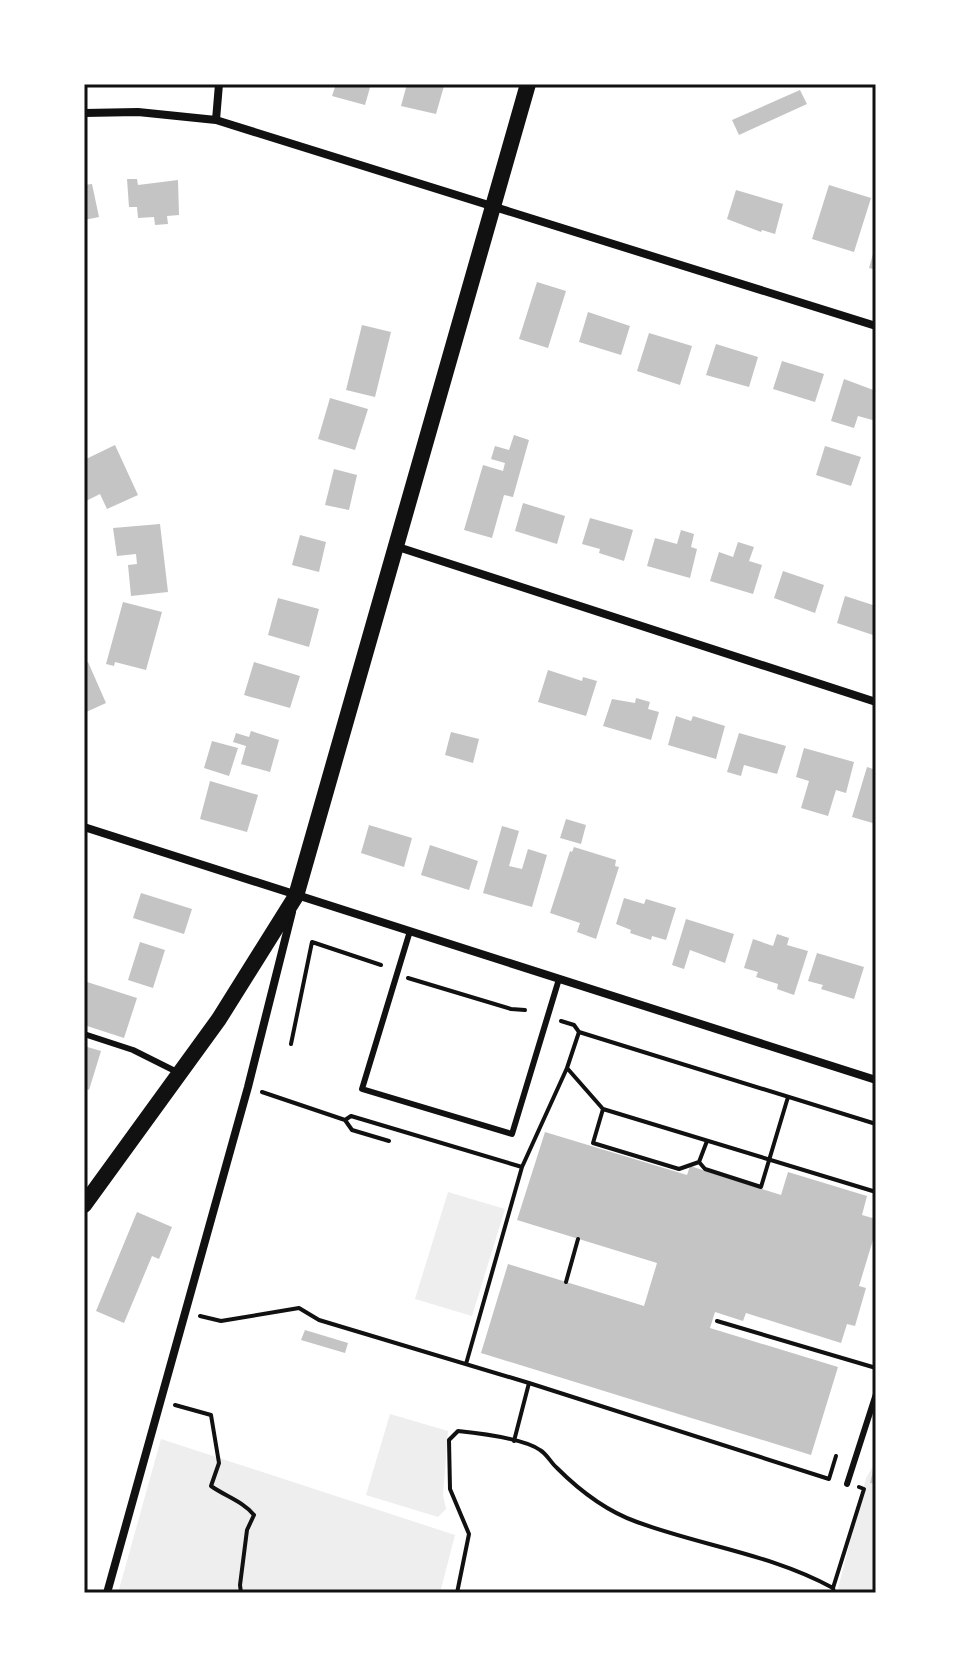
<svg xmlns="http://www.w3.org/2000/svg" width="960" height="1677" font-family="'Open Sans',sans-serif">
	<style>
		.green { fill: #eee }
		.building { fill: #c4c4c4 }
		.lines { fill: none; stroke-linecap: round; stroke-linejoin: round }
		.path { stroke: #111; stroke-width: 4 }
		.service { stroke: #111; stroke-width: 6 }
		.minor { stroke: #111; stroke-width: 8 }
		.secondary { stroke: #111; stroke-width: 16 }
		.neatline { fill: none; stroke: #111; stroke-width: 3 }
	</style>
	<rect width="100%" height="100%" fill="#fff"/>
	<!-- green -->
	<path class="green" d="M448,1192L505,1209L472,1316L415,1299Z
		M390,1414L448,1431L443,1495L446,1509L438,1517L366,1495Z
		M161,1439L455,1535L440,1593H118Z
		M876,1461V1593H837L866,1478Z"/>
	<!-- building -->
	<path class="building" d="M336,84H371L365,105L332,96Z
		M407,84L444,86L436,114L401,106Z
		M800,90L807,104L739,135L732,120Z
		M127,179H137L138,185L178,180L179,215L167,216L168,224L155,225L154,217L138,218L137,207H129Z
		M92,184L99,217L84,220V185Z
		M829,185L871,198L854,252L812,239Z
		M736,190L783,204L775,234L762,230L761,232L727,219Z
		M875,247H876V270L869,268Z
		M537,282L566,291L548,348L519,339Z
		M588,312L630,326L621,355L579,342Z
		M362,325L391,332L375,397L346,390Z
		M649,333L692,346L680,385L637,371Z
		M716,344L758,357L749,387L706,375Z
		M782,361L824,374L815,402L773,389Z
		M844,379L876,391V421L858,416L854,428L831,421Z
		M330,398L368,409L355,450L318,439Z
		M514,435L529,440L513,497L504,495L492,538L464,530L483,465L503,471L505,463L491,459L495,446L509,450Z
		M115,445L138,495L107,509L100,494L84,502V460Z
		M825,446L861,457L851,486L816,475Z
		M334,469L357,475L349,510L325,505Z
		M523,503L565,516L557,544L515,531Z
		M590,518L633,530L624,561L599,553L600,549L582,544Z
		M160,524L168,592L131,596L128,565L137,564L136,554L117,556L113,528Z
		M681,530L694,534L691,547L697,549L690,578L647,566L655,538L677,544Z
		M300,535L326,542L319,572L292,565Z
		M738,542L754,547L749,561L762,565L753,594L710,581L719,552L733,557Z
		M783,571L824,585L815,613L774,598Z
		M845,596L876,606V636L837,623Z
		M278,598L319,609L309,647L268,635Z
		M123,602L162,612L146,670L115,662L114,666L106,664Z
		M88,662L106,703L84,713V664Z
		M254,662L300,676L290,708L244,695Z
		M548,670L582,681L583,677L597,681L586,716L538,702Z
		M636,698L650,702L648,709L659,712L651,740L603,726L612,699L635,703Z
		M676,716L691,721L693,716L725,726L716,759L668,745Z
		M251,731L279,740L270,772L241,764L246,746L233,742L236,733L249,737Z
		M451,732L479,739L473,763L445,755Z
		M739,733L786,746L777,774L744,765L741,776L727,772Z
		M212,741L238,748L229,776L204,768Z
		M804,748L854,762L846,793L836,790L828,816L801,808L809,781L796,777Z
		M867,767L876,770V824L852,817Z
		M210,781L258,795L247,832L200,819Z
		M566,819L586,825L581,844L560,838Z
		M369,825L412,838L404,867L361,853Z
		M502,826L519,831L509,866L522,869L528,849L547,855L532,907L483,893Z
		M430,845L478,861L469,890L421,875Z
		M574,847L616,860L615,866L619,867L596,939L577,932L580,923L550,913L570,851L572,852Z
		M141,893L192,909L184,934L133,918Z
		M624,898L644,904L646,899L676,908L666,940L652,936L651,940L630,933L631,930L616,924Z
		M686,919L734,934L725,963L690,950L684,969L672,965Z
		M777,934L789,938L787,945L808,951L794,995L777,989L778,984L756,977L758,972L744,968L753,939L773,946Z
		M140,942L165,950L153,988L128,980Z
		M817,953L864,967L854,999L821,989L823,985L808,981Z
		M84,981L137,998L124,1038L84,1025Z
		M84,1046L101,1051L89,1090L84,1088Z
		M545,1132L687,1175L690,1166L781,1195L788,1172L867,1196L862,1215L876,1219V1230L859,1286L866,1288L855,1326L847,1324L841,1343L746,1313L743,1321L715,1312L710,1328L838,1367L811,1455L481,1353L508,1264L644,1306L657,1263L517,1220Z
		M137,1212L172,1227L159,1259L152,1256L124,1323L96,1311Z
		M305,1330L348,1343L345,1353L301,1340Z
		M875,1463H876V1484L870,1483Z"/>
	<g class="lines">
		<!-- path -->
		<path class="path" d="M408,978L511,1009L525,1010
			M561,1021L574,1025L579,1032
			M291,1044L312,942L381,965
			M567,1068L603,1109L876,1192
			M262,1092L345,1120L351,1116L522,1167
			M603,1109L593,1143L679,1169L699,1162L707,1141
			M345,1120L352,1130L389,1141
			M699,1162L705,1169L761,1187L788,1097
			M566,1282L578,1239
			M200,1316L221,1321L299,1308L319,1320L529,1383L829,1479L836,1456
			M717,1321L876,1368
			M466,1364L522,1167L567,1068L579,1032L876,1124
			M175,1405L211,1415L219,1463L211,1486C225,1496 244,1502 254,1515L247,1530L240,1585L241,1593
			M514,1441L529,1383
			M833,1588L864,1489L859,1487
			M457,1593L469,1534L450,1489L449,1440L458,1431C477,1433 525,1439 540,1450C547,1454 551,1463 557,1468C580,1491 606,1511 637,1522C702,1546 771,1554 833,1588L834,1593"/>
		<!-- service -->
		<path class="service" d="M410,931L362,1089L512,1134L559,979
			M84,1034L133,1050L177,1072
			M847,1484L876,1394"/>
		<!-- minor -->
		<path class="minor" d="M84,113L138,112L216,120L876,326
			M216,120L219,84
			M398,547L876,702
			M84,827L876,1080
			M107,1593L248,1087L292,912"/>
		<!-- secondary -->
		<path class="secondary" d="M84,1205L219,1019L296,896L528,84"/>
	</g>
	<!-- border -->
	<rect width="960" height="1677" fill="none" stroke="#ffffff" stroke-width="172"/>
	<rect x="86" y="86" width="788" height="1505" class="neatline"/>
</svg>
